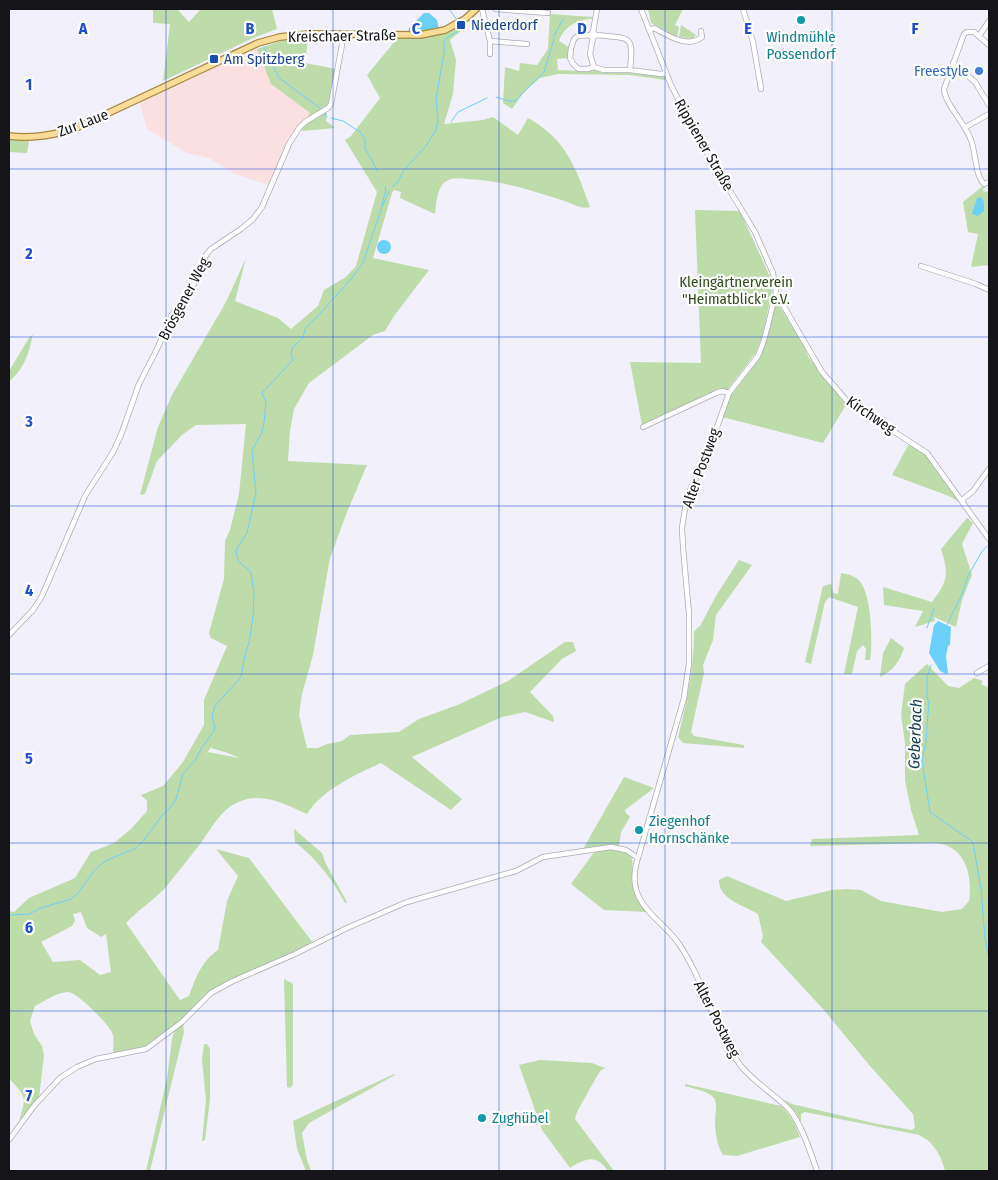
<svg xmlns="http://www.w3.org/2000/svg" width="998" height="1180" font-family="'Fira Sans Condensed',sans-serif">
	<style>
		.industrial { fill: #fbe0e1 }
		.green { fill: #bddca9; fill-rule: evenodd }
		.water { fill: #6bd1fb }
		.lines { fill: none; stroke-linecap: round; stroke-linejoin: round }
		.stream { stroke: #6bd1fb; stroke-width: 1 }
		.minor-casing { stroke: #aeabb6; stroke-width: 6 }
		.major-casing { stroke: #a6883e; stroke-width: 8 }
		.minor { stroke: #fff; stroke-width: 4.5 }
		.major { stroke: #f8dd98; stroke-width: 5.5 }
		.grid { fill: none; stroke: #1d4ed8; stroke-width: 1; stroke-opacity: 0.55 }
		.culture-dot { fill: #0f9aa8; stroke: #fff; stroke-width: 2 }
		.transit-dot { fill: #1a4fb4; stroke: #fff; stroke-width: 2 }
		.shop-dot { fill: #3f7fe0; stroke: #fff; stroke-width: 2 }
		.labels { text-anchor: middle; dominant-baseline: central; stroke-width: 4.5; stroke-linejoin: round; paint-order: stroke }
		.transit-label { font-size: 15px; fill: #164399; stroke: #fff; text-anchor: start }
		.street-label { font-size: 15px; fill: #151418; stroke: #fff }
		.culture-label { font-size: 15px; fill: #0d838f; stroke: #fff; text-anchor: start }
		.shop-label { font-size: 15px; fill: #366cbe; stroke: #fff; text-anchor: end }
		.park-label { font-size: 15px; fill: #314d19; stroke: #fff }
		.water-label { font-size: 16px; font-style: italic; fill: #144152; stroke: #fff }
		.grid-label { font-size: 16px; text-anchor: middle; font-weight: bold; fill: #1d4ed8; stroke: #fff; stroke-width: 4.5; stroke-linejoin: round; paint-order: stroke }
	</style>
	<rect width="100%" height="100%" fill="#f2f0fb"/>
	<!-- industrial -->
	<path class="industrial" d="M257,47L271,84L310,113L299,128L271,186L235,174L209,158L187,153L147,129L139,101Z"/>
	<!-- green -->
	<path class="green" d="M153,9H177L189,22L201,9H272L277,29L251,39L163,81L170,24L153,23Z
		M648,9H683L675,25L679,27L677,37L651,23Z
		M550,14L594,17V19C579,18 563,27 559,41L570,48L569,58L557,59L558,70L586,71L595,70L603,73H630L665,77V80L630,75L558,74L540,78L524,92L512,109L503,103L505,67L519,71L520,63L537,65L548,49Z
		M461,24L462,30L450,40L456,60L453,94L444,124L483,120L493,117L518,135L528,118C566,139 576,168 590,207C581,210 574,204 565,201C532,191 502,180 467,179C460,178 451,177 445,182C437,188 436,205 435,214L400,198L401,192L394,190L392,193L373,258L429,270L394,316L385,331L373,335L309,383L294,409L290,431L288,461L367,465L347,512L330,558L313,655L302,694L299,715L307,748H318L327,744L342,741L350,735L399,732L419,719L460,704L508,681L565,642H573L576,651L562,659L530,692L553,716L554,722L525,712L502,717L412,757L462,799L451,810L381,763C355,775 323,789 307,814C287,805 264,792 241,801C219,809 211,831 197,848C187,861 176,874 166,887C154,900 138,910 126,923L180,1000L189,996C196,977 201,962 218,950L227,901L238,876L216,849L249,858L313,943L211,993L182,1022L146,1049L113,1055C113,1049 114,1041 113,1035C111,1026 77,992 68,992C57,992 45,1001 35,1006L30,1021L34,1034L42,1046L44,1055L39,1098L19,1121C27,1095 26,1098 9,1078V911L14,912L29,898L75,878L91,852L114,843L131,829L147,811V801L141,795L163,786L183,762L204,725V700L227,646L211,638L209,633L224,579L225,541L230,530L239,494L246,424L196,425L182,435L157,461L145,494L140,495L158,427L172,395L226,302L246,258L235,301L278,318L291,329L318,306L324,290L346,277L356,266L377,192L345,140L351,136L380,98L367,75L400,35H420ZM213,744L211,748L228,753L239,758L208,752L203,759ZM81,912L87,928L101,937L106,934L111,972L100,975L80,960L53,962L41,942L72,926L75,920L73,914Z
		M681,25L696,35L693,39L679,37Z
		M308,39L305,63L336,69L331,99L327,106L305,120L310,113L271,84L257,49L281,41Z
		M325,111L327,114L326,121L335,128L303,131L300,129L308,121Z
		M9,140L29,141L27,153L9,152Z
		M983,186H986V187L982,191L989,192V186V265L971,267L978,234L968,232L963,202Z
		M695,210L740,211L771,279L772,291L762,338L755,354L728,389L710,393L642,425L630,362L701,363Z
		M775,305H777L780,307L805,348L808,356L846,405L823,443L722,417L730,395L756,362L764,348Z
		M33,334C28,356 25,367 9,382V371L29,338Z
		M910,442L927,454L962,504L949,496L892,475Z
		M967,518L973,523L962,544L972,575L962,600L956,627L934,617L935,621L915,627L923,611L884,605L883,587L932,602C948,581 949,574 941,549Z
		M739,560L752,565L716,615L713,640L703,665L704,673L691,732L694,736L744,745V748L683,743L678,737C687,702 694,668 694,631L700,626L716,596Z
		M841,573C846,574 852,575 856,578C872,587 873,643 870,660H865L866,649L863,645L857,651L852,674H844L858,607L829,597L825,602L811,664L805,662L823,586L831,584L833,593L838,594Z
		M891,638L904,648C900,662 892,671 880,677L883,653Z
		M927,664L948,686L959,688L974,678L983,681L981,684L989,688V1171H945C941,1155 934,1142 919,1135L805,1112L801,1114V1123L796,1113L783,1099L792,1104L873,1123L912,1130L915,1127L913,1114L870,1066L823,1009L761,942L763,936L758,914C745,906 718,899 719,880L727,876L786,901L832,890L846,889L861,890L881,901L942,912L962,909L969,901C973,874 965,844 933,843L810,846L812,839L919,835L911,810L905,780V743L901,715L905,684Z
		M624,777L654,788L625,810L626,813L630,817L621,832L619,846L611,845L583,849Z
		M294,829L322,853L326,864L347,902L345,903C332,879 317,859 295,842Z
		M615,849C640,855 630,862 633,878C635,890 640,902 646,912L604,910L571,884L595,851Z
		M284,979L293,984V1085L290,1088L287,1087Z
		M183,1024L184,1032L150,1171H146L167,1078L172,1039L175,1029Z
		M204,1044H207L210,1049V1099L205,1140L202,1141L206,1100L202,1060Z
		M540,1060L592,1063L605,1068L601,1070L597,1076L577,1112L575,1119L614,1171H608C596,1154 586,1158 570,1168L542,1130L519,1065Z
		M394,1074L395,1075L309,1123L302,1133L307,1160L311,1171H306L297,1149L293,1121Z
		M685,1084L781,1106C791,1115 795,1124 800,1137L737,1156L723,1155C717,1146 715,1131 715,1121C715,1114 718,1104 714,1098C710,1092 692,1088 685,1086Z"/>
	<!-- water -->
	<path class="water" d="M424,13H429L437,20L439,29L426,32H408L409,28Z
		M981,197L984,202V211L978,216L972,214L977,198Z
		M377 247a7 7 0 1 1 14 0a7 7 0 1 1-14 0Z
		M938,621L951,627L950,645L948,646L946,656L948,673L946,674L940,671L929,653L934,625Z"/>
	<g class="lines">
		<!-- stream -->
		<path class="stream" d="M449,9L457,20
			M554,36L563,19
			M264,47L279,78L321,109
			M496,97L509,101H515L544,72L554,39
			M324,113L327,117
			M331,118L343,121L360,132L365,139V148L378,172
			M451,122L458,112L487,98
			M392,187L397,183L404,170L426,146L436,130L438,120L436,99L444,53V42L448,37L458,31L459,27
			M382,205L386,189L385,187
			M947,625L961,596L968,576L981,553L987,546
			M927,628L934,608
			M931,665L927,677V699L929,701L926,741L922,761L930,812L973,842L981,889L985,938L989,960
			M9,915L29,914L41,908L71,899L78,893L93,872L105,861L136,848L144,840L163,814L171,807L176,799L183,774L196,759L201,749L214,731L215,727L212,717L215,706L241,677L245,655L249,643L253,617L254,594L251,572L238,561L236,550L247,533L256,493L252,451L262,432L264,423L266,402L262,393L293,360L291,355L292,348L302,339L306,327L316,318L352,278L363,263L382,207L389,191"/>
		<!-- minor casing -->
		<g class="minor-casing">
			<path id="minor" d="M482,9L490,41V54
				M496,9L548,13
				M641,9L671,85L698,138L755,232L773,273L776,293L764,340L758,356L729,393L710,447L691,488L686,502L682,528L683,547L689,614V663L684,698L636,865C627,905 661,918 679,944C705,982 713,1029 741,1066C755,1083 774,1094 789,1109C801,1123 811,1153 817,1171
				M743,9L753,42L761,89
				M649,30L654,28C667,35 688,49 702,37L701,31
				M593,32L597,9
				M590,35L578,36L574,39L571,48L570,58L573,64L579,69H587L594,67L604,70H630L661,74L665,73
				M596,35L593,32L590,35L593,38L596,35C630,39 634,33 630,70
				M979,36L989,21
				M593,38L590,54L594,67
				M490,41L527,44
				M989,45L974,32H967L964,34L944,89C945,104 965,123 971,140C976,153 975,175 984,184L989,182
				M953,63L975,82L989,105
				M966,127L989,114
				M921,266L976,284L989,290
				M776,293L822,372L848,402L927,453L989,539
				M643,427L716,393L722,391L729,393
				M962,500L973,491L989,469
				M9,635L33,610L42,596L85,496L113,452L121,435L139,384L157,349L172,315L194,284L206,255L211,249L241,229L253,219L262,207L289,144L299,128L305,122L328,108L331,104L344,34
				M977,673L989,666
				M9,1140L34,1106L60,1078L77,1067L96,1059L146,1049L182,1022L211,993L233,981L295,954L347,928L407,902L516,871L543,857L611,847L626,850L638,858"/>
		</g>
		<!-- major casing -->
		<g class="major-casing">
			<path id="major" d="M9,136C31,139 51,135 72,130L258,43L280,37L309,34L420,35L445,30L465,19L476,9"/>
		</g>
		<!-- minor -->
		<use href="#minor" class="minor"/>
		<!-- major -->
		<use href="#major" class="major"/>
	</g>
	<!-- grid -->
	<path class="grid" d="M166,9V1171M333,9V1171M499,9V1171M665,9V1171M832,9V1171M9,169H989M9,337H989M9,506H989M9,674H989M9,843H989M9,1011H989"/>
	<!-- markers -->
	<g class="culture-dot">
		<circle cx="801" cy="20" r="5"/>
		<circle cx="639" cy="830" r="5"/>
		<circle cx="482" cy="1118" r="5"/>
	</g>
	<g class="transit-dot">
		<rect x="456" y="20" width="10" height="10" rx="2.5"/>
		<rect x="209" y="54" width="10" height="10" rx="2.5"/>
	</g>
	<circle class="shop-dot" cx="979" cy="71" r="5"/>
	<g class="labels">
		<!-- transit labels -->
		<g class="transit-label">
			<text x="471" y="25">Niederdorf</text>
			<text x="224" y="59">Am Spitzberg</text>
		</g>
		<!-- street labels -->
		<g class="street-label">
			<text transform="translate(342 36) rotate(-1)">Kreischaer Straße</text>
			<text transform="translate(83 123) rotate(-21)">Zur Laue</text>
			<text transform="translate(704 145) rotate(60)">Rippiener Straße</text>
			<text transform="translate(184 299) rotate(-62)">Brösgener Weg</text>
			<text transform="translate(871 415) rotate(34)">Kirchweg</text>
			<text transform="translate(701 468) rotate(-70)">Alter Postweg</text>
			<text transform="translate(717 1019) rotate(63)">Alter Postweg</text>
		</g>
		<!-- culture labels -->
		<g class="culture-label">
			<text x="801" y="37" text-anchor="middle">Windmühle<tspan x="801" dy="17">Possendorf</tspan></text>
			<text x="649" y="821">Ziegenhof<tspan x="649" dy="17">Hornschänke</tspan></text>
			<text x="492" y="1118">Zughübel</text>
		</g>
		<!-- shop labels -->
		<g class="shop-label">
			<text x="969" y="71">Freestyle</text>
		</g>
		<!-- park labels -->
		<g class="park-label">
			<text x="736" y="282">Kleingärtnerverein<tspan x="736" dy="17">"Heimatblick" e.V.</tspan></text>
		</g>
		<!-- water labels -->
		<g class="water-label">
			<text transform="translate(915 734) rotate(-88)">Geberbach</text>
		</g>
	</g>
	<g class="grid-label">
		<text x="83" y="34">A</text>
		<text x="250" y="34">B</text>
		<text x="416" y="34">C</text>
		<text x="582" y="34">D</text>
		<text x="748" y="34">E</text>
		<text x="915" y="34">F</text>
		<text x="29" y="90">1</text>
		<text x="29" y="259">2</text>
		<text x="29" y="427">3</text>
		<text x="29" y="596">4</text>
		<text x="29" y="764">5</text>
		<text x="29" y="933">6</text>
		<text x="29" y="1101">7</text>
	</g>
	<!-- border -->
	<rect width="998" height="1180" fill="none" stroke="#151418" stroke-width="20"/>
</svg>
